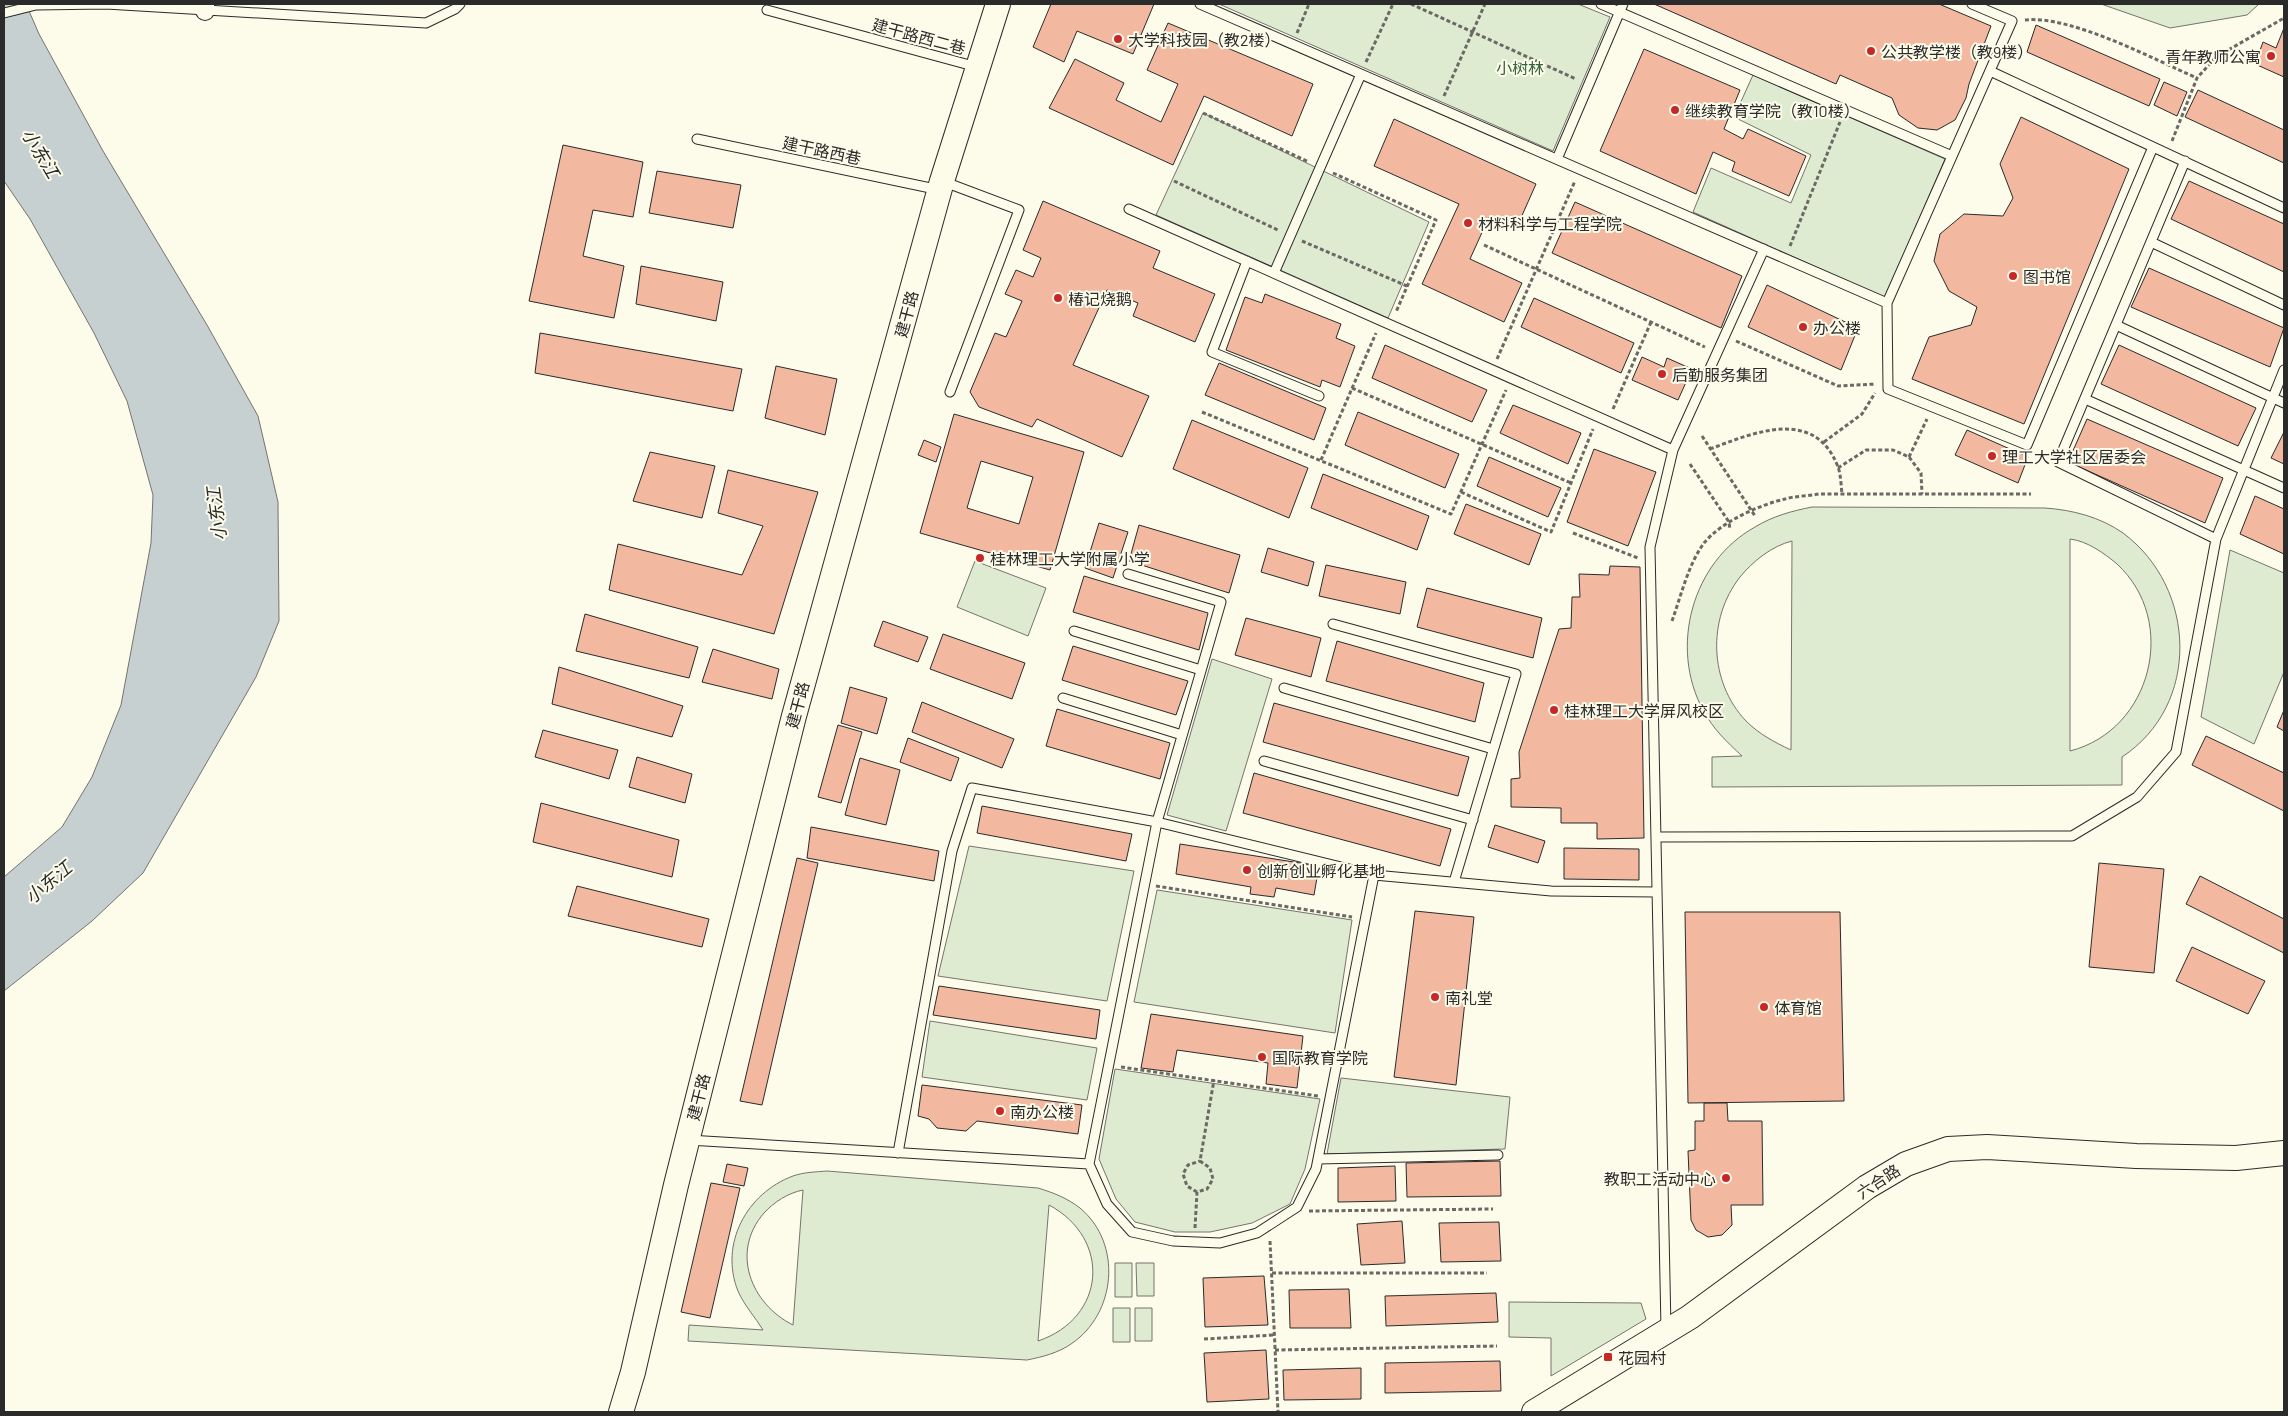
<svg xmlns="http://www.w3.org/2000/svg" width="2288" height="1416" font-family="Barlow,'Noto Sans SC',sans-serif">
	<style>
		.green { fill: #deebd1; stroke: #74746e; fill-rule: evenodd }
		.water { fill: #c7d0d0; stroke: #74746e }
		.building { fill: #f2b8a0; stroke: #2b2b2b; fill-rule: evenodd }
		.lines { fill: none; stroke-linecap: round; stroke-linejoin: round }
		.lane-casing { stroke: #2b2b2b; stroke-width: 11 }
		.street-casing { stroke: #2b2b2b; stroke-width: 20 }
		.secondary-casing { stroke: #2b2b2b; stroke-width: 26 }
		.path { stroke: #6a6964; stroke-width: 3; stroke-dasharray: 4 2.5; stroke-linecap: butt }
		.lane { stroke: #fdfbea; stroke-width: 9 }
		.street { stroke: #fdfbea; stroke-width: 18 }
		.secondary { stroke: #fdfbea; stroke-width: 24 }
		.poi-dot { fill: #c62828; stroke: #fdfbea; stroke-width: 2 }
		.labels { text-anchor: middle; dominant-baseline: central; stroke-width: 4; stroke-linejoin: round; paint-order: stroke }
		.street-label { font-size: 16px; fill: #2b2b2b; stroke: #fdfbea }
		.poi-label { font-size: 16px; fill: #2b2b2b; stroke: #fdfbea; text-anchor: start }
		.park-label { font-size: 16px; fill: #34623c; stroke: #fdfbea }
		.water-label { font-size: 18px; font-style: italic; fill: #2b2b2b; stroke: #fdfbea }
	</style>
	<rect width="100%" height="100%" fill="#fdfbea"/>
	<!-- green -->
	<path class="green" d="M1219,4H1578L1610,17L1553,151Z
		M2101,4H2259L2247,15L2170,28Z
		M1753,75L1945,159L1885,298L1693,212L1711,168L1791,203L1811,155L1734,117Z
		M1203,113L1429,222L1388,318L1156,215Z
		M1812,507L2045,508C2073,510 2100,517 2123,533C2197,588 2201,705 2122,757V785L1712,787V757L1742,756C1727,742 1713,729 1703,710C1669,647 1692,562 1755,527C1773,516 1792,511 1812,507ZM2070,539C2087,541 2104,553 2117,564C2179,621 2152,730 2070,751ZM1792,541L1791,749V750C1774,742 1759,734 1746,721C1709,682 1707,619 1740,577C1753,561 1772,546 1792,541Z
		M2230,550L2284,573V672L2254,744L2201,717Z
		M975,561L1046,588L1028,636L957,607Z
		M1212,659L1272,679L1226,831L1167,815Z
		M969,846L1134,871L1107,1001L938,976Z
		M1157,890L1352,920L1335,1033L1134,1002Z
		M930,1021L1097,1048L1087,1100L922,1077Z
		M1115,1069L1320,1099L1305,1169L1290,1204L1252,1223L1210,1232H1175L1135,1222L1116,1199L1099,1159Z
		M1341,1078L1510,1097L1505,1149L1327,1154Z
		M827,1171L1038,1188C1054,1193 1067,1198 1080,1208C1123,1244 1116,1314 1071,1344C1058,1353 1042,1357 1027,1360L688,1341L689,1325L763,1330C755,1317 744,1305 738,1291C719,1244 747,1193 793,1176C804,1172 816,1172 827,1171ZM803,1190L793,1325C751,1304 730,1252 764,1213C774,1202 788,1193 803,1190ZM1049,1205C1112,1239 1106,1318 1038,1341Z
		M1115,1263H1132V1297H1115Z
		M1136,1263H1154V1296H1137Z
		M1509,1302L1641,1303L1646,1319L1551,1376V1338L1509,1337Z
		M1113,1308H1130V1342H1113Z
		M1135,1308H1152V1341H1135Z"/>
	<!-- water -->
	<path class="water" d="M4,4H26L39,34L103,151L207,325L258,416L278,502L279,621L256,677L143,873L92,921L4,991V877L62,827L92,777L121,705L151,543L153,495L127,401L94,333L30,219L4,181Z"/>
	<!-- building -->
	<path class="building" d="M1051,4H1154L1133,54L1077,31L1064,62L1033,47Z
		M1654,4H1939L1991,26L1969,84L1966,98L1955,120L1937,130L1918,128L1899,115L1892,98L1840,75L1836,84Z
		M1168,23L1313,84L1292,136L1204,96L1173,165L1049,108L1075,59L1124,83L1116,100L1161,122L1178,84L1147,70Z
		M2036,25L2160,79L2149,106L2027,52Z
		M2284,28V77L2255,64L2263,42L2276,48Z
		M1644,49L1740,90L1724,129L1743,139L1748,129L1806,156L1789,196L1732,171L1735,162L1713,152L1696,194L1600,151Z
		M2164,82L2187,92L2177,116L2154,105Z
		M2198,90L2284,130V163L2185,117Z
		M2021,117L2129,169L2024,424L1912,379L1929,337L1971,325L1977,307L1949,291L1934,261L1940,234L1964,214L2003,216L2013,198L2000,164Z
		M1394,119L1536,184L1516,229L1489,217L1470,259L1522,283L1504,322L1422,284L1459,204L1374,166Z
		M563,145L643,162L633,217L593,210L583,256L624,266L614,318L529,301Z
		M657,171L741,185L733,228L649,213Z
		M2189,181L2284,224V272L2171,219Z
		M1043,201L1160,251L1153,268L1215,294L1195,342L1133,316L1138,303L1107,290L1073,365L1149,396L1122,457L1037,419L1032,427L979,407L970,392L995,333L1006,337L1022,301L1005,294L1016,270L1033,277L1041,258L1023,250Z
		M1575,202L1742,276L1721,328L1552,253Z
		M641,266L723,282L716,321L636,304Z
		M2149,268L2284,328L2270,367L2131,307Z
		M1767,285L1858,328L1841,370L1748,327Z
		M1265,294L1341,324L1336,338L1355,346L1340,387L1322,380L1320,387L1226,350L1245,297L1262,303Z
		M1534,298L1634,343L1621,373L1521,327Z
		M540,333L742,369L733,411L535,373Z
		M1385,345L1487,390L1472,422L1372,378Z
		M2119,345L2256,408L2238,446L2101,384Z
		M1642,357L1664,367L1667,358L1692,369L1678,400L1632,380Z
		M1219,363L1326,408L1314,440L1205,395Z
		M776,366L837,379L825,435L765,418Z
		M1513,405L1581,433L1568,464L1500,433Z
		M1358,412L1459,454L1445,488L1345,445Z
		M954,414L1084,452L1050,570L920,533ZM981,461L1033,477L1019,524L967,508Z
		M2087,419L2223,478L2205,523L2068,462Z
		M1192,420L1308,468L1289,518L1173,469Z
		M1967,430L2028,457L2018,483L1955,455Z
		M2284,432V464L2271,458Z
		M924,440L941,447L936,462L918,455Z
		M1594,449L1656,472L1628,546L1567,522Z
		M650,452L715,466L702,518L633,501Z
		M1489,457L1561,488L1548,517L1477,486Z
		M728,470L818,492L774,634L609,590L618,544L742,575L763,526L718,513Z
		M1323,474L1429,516L1417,550L1311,508Z
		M2255,496L2284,509V554L2240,534Z
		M1466,504L1541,534L1529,565L1454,534Z
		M1099,523L1128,532L1113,578L1085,568Z
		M1139,525L1240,555L1229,593L1129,561Z
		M1268,548L1314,562L1308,586L1261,572Z
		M1326,565L1406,582L1400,614L1319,596Z
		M1610,566L1640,567L1644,838L1597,839V823H1561V808L1511,807V779L1520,778L1519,752L1559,629L1571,628L1572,597H1580L1579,574L1609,575Z
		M1084,576L1208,613L1199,650L1073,612Z
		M1427,588L1542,618L1533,658L1417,627Z
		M585,614L698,647L689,678L576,651Z
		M1246,618L1321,638L1311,677L1235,655Z
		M883,621L928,637L918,662L874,646Z
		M943,634L1025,663L1012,699L930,669Z
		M1337,641L1484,683L1475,722L1326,681Z
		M1073,646L1188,681L1176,715L1062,680Z
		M713,649L779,669L772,699L702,682Z
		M559,667L683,706L672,737L552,704Z
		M850,687L887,698L877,734L841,723Z
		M922,702L1014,739L1002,768L912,732Z
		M1274,703L1469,757L1458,796L1263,742Z
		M1057,709L1170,743L1160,779L1046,746Z
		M2284,710V731L2277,727Z
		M838,725L862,732L841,803L818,797Z
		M543,730L618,750L609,779L535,757Z
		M2206,736L2284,773V811L2192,765Z
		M908,738L959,758L951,781L900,762Z
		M637,757L692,774L685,803L629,787Z
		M860,758L900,770L886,825L845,815Z
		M1254,773L1451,829L1440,866L1243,813Z
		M541,803L679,840L672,877L533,842Z
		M982,806L1132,834L1126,861L977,833Z
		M1495,825L1545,841L1538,863L1488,847Z
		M811,827L939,851L934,881L807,858Z
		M1180,844L1319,866L1314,895L1276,888L1274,897L1250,894L1251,887L1176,874Z
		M1564,848L1639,849V880L1564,879Z
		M797,858L818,863L762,1105L740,1101Z
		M2099,863L2164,869L2154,973L2089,967Z
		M2200,876L2284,919V953L2186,904Z
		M577,886L709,919L702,947L568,916Z
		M1415,911L1474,917L1456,1085L1394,1077Z
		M1685,912H1840L1844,1101L1688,1103Z
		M2192,947L2265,981L2248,1014L2176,981Z
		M939,986L1100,1010L1096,1039L933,1015Z
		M1151,1014L1303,1036L1297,1088L1266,1084L1268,1063L1177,1050L1173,1072L1141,1068Z
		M922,1085L1082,1105L1078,1134L977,1121L966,1131L937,1128L929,1119L918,1116Z
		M1704,1103H1727L1728,1121H1762L1763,1205H1731L1732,1225L1722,1235L1708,1237L1696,1230L1691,1220L1688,1151L1695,1150V1121H1704Z
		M1500,1161L1501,1196L1407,1197L1406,1163Z
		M727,1164L748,1168L744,1186L723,1182Z
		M1395,1166L1396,1201L1338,1202V1168Z
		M711,1183L740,1188L710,1318L681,1312Z
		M1402,1221L1405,1263L1361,1265L1357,1224Z
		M1499,1222L1501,1261L1441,1262L1439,1223Z
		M1264,1276L1268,1325L1205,1327L1203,1278Z
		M1349,1289L1351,1328H1290L1289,1290Z
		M1496,1293L1498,1322L1386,1326L1385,1296Z
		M1266,1350L1269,1399L1207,1402L1204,1353Z
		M1500,1361L1501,1391L1385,1393V1363Z
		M1361,1368V1399L1284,1400L1283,1370Z"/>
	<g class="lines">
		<!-- lane casing -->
		<g class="lane-casing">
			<path id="lane" d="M1200,4L1887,303
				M1601,4L1952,156
				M1972,4L2012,21L1887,303L1888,389L2027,445L2153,147
				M767,10L977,67
				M4,13L36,5L106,4L426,23L455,9L460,4
				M1990,71L2284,208
				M697,139L940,190
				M1557,159L1623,4
				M2185,161L2058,462L2216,539
				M942,181L1019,210L950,392
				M1129,209L1673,450
				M2151,242L2284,305
				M1247,261L1212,352L1319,396
				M1274,273L1361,74
				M2116,325L2284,403
				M2085,399L2284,488
				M1128,574L1221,602L1157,822L1089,1164L1107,1204L1132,1232L1173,1241L1220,1243L1257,1233L1297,1207L1316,1169L1374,875
				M1333,624L1516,674L1454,882
				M1074,631L1201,670
				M1284,688L1493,749
				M1063,698L1182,735
				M1264,761L1473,820
				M1656,837L2072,836L2137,797L2176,752L2216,539L2284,370
				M688,1140L1089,1164
				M898,1153L952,851L972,788L1157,822L1374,875L1551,891L1657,892
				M1318,1159L1498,1155
				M1666,1329L1650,547L1673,450L1764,249"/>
		</g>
		<!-- street casing -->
		<g class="street-casing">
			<path id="street" d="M205,11V4"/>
		</g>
		<!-- secondary casing -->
		<g class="secondary-casing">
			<path id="secondary" d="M621,1412L633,1372L676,1185L794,716L942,181L998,4
				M1534,1412L1690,1317L1867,1187L1906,1164L1948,1149L1987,1147L2136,1156L2236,1158L2284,1153"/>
		</g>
		<!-- path -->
		<path class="path" d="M1411,4L1576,79
			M2025,20C2071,15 2153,59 2197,78
			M1297,33L1309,4
			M1366,62L1393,4
			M1444,96L1485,4
			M1203,113L1309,162
			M2172,141L2197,78L2216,57L2284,18
			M1333,173L1436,220L1396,312
			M1174,181L1278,230
			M1302,241L1407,286
			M1484,245L1705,347
			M1790,246L1840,122
			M1736,341L1838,386L1876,384
			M1497,359L1575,181
			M1352,388L1571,483
			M1613,409L1651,322
			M1202,412L1451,514L1506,390
			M1702,436L1755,516
			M1824,442L1862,414L1875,393
			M1710,449C1755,432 1815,407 1838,467C1841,475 1841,486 1842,494
			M1909,457L1927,419
			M1321,460L1376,333
			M1690,464L1729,522L1730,530
			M1838,468L1866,450H1893L1909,457L1921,473L1922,494
			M1461,492L1551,532L1593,429
			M1573,533L1638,558
			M1672,621C1681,596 1688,565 1704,543C1721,522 1759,505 1785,499C1795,496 1808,496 1819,494H2031
			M1156,886L1352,917
			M1121,1067L1318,1096
			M1197,1192L1187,1186L1183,1174L1188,1165L1200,1161
			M1309,1211L1493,1209
			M1195,1228L1197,1192L1207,1189L1213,1179L1210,1168L1200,1161L1214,1080
			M1270,1241L1278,1412
			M1272,1273H1487
			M1204,1339L1274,1335
			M1275,1350L1497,1346"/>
		<!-- lane -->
		<use href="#lane" class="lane"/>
		<!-- street -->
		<use href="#street" class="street"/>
		<!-- secondary -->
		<use href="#secondary" class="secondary"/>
	</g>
	<!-- markers -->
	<g class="poi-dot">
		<circle cx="1118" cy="39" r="5"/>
		<circle cx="1871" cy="51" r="5"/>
		<circle cx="2271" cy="56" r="5"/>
		<circle cx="1675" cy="110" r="5"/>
		<circle cx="1468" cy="223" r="5"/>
		<circle cx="2013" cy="276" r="5"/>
		<circle cx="1058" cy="298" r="5"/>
		<circle cx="1803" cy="327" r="5"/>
		<circle cx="1662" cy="374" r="5"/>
		<circle cx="1992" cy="456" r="5"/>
		<circle cx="980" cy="558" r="5"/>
		<circle cx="1554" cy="710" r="5"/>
		<circle cx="1247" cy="870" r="5"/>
		<circle cx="1435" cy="997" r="5"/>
		<circle cx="1764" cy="1007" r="5"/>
		<circle cx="1262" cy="1057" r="5"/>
		<circle cx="1000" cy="1111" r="5"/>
		<circle cx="1726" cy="1178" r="5"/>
		<rect x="1603" y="1352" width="10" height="10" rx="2.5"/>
	</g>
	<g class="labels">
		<!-- street labels -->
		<g class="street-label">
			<text transform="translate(919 36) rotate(15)">建干路西二巷</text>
			<text transform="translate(822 150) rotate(12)">建干路西巷</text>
			<text transform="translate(906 314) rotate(-75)">建干路</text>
			<text transform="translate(797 705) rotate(-75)">建干路</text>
			<text transform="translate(698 1097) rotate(-76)">建干路</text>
			<text transform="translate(1878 1181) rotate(-33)">六合路</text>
		</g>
		<!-- poi labels -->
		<g class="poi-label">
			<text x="1128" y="39">大学科技园（教2楼）</text>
			<text x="1881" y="51">公共教学楼（教9楼）</text>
			<text x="2261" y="56" text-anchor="end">青年教师公寓</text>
			<text x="1685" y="110">继续教育学院（教10楼）</text>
			<text x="1478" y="223">材料科学与工程学院</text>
			<text x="2023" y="276">图书馆</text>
			<text x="1068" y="298">椿记烧鹅</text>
			<text x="1813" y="327">办公楼</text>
			<text x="1672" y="374">后勤服务集团</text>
			<text x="2002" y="456">理工大学社区居委会</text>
			<text x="990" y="558">桂林理工大学附属小学</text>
			<text x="1564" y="710">桂林理工大学屏风校区</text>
			<text x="1257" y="870">创新创业孵化基地</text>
			<text x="1445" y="997">南礼堂</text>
			<text x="1774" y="1007">体育馆</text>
			<text x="1272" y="1057">国际教育学院</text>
			<text x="1010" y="1111">南办公楼</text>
			<text x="1716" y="1178" text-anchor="end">教职工活动中心</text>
			<text x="1618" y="1357">花园村</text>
		</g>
		<!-- park labels -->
		<g class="park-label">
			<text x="1520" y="67">小树林</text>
		</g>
		<!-- water labels -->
		<g class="water-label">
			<text transform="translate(41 153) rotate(59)">小东江</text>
			<text transform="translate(216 514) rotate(-97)">小东江</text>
			<text transform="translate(48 882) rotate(-40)">小东江</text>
		</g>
	</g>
	<!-- border -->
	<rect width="2288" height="1416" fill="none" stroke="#2b2b2b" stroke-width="10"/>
</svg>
